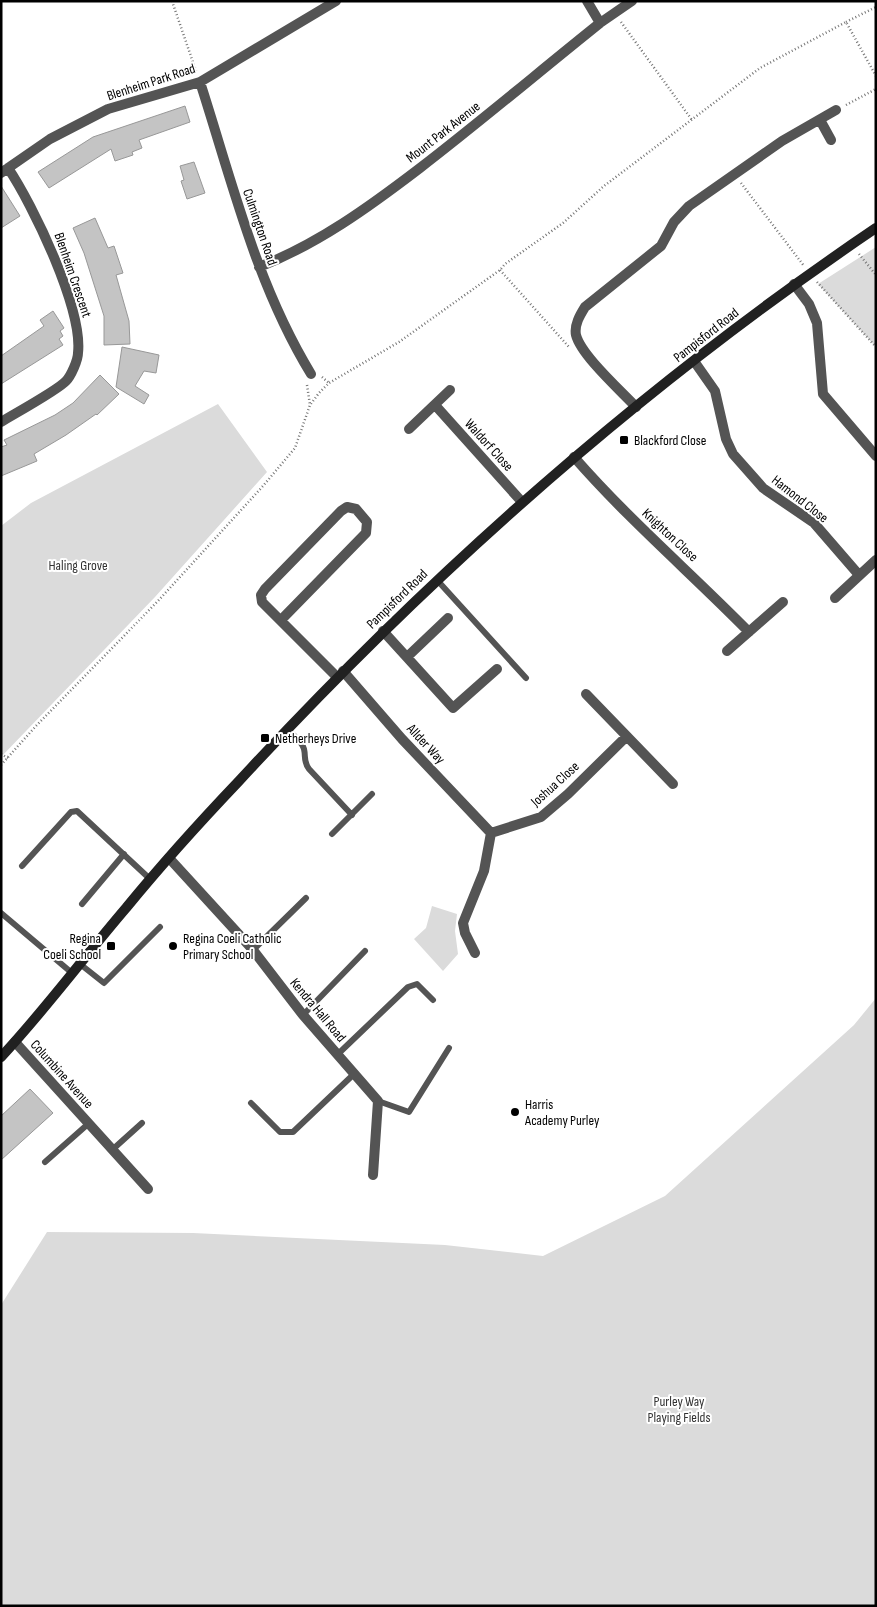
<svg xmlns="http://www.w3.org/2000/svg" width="877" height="1607" font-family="'Sofia Sans Condensed',sans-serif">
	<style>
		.green { fill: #dbdbdb }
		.building { fill: #c4c4c4; stroke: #989898 }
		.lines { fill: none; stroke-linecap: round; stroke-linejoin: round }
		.path { stroke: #767676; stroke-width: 2.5; stroke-dasharray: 1 2.5; stroke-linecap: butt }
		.lane { stroke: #545454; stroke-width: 6 }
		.street { stroke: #545454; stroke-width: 10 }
		.secondary { stroke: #212121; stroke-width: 10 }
		.poi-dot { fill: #000; stroke: #fff; stroke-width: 2 }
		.labels { text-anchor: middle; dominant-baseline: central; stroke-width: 4; stroke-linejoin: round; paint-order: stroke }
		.street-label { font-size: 14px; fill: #000; stroke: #fff }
		.poi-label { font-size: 14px; fill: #000; stroke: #fff; text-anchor: start }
		.park-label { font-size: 14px; fill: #323232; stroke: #fff }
	</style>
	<rect width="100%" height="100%" fill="#fff"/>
	<!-- green -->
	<path class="green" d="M876,247V347L818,284Z
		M218,404L267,472L155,597L1,757V526L31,503Z
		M432,906L457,914L455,931L458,954L443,971L414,939L426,928Z
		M876,998V1606H1V1305L47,1232L193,1233L445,1245L543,1256L665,1196L854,1025Z"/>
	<!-- building -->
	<path class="building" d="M185,106L190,122L139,140L142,148L132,152L133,155L115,161L111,149L49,188L38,172L93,137Z
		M194,162L205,193L187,199L181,181L184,180L180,166Z
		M1,186L20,216L1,228Z
		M95,218L108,248L114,246L123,273L116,275L129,321L130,344L104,345V316L84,253L73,228Z
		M53,311L64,328L60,331L63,336L59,339L63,345L1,384V356L44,326L40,320Z
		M122,347L159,355L156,373L144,371L135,386L149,395L144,404L116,387Z
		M100,375L119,394L97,415L96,414L66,435L34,454L37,461L1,476V447L7,445L4,440L55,415L73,403Z
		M30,1089L53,1113L1,1160V1116Z"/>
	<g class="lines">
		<!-- path -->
		<path class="path" d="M172,1L196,71
			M621,22L692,120
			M846,22L876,7
			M846,105L876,89
			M741,183L804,266
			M859,254L876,275
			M500,270L569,347
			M817,282L876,347
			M322,377L329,383
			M307,385L310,405
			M1,754L8,758
			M1,765L36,726L158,601L263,486L295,448L310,405L319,393L329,383L399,342L500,270L505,264L563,223L604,186L760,68L846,22L876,76"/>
		<!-- lane -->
		<path class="lane" d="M437,580L526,678
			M287,729C293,735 302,741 304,749C306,757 303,761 309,769L352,815
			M332,834L372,794
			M22,866L71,812L77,811L150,879
			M82,904L124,854
			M1,913L72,973
			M253,950L306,898
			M80,964L104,983L160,927
			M303,1015L365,951
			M338,1054L408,987L417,984L433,1000
			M378,1101L409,1112L449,1048
			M251,1103L280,1132H293L354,1074
			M112,1150L142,1123
			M45,1162L88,1124"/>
		<!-- street -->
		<path class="street" d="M587,1L600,23
			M200,82C232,181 256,284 311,374
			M820,120L831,140
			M1,173L50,139L108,109L200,82L336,1
			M259,267C318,244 369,207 420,168C481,121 540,71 600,23L632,1
			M794,284L809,304L817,323L823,394L876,456
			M694,361L715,391L726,439L733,454L763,488L814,523L859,575
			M435,405L522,502
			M636,407C620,390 581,355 576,335C574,325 580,315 585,307L661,246L674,222L689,206L782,141L836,110
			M1,422C14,414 58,390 66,381C71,376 78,360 78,353C83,309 33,205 8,168
			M409,429L450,390
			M574,457C628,519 691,573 749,632
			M835,598L876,560
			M281,620L366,533L367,522L356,509L347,507L341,511L265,589L261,595L262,602L337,677
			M383,631L453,708L497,669
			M727,651L783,602
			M407,657L448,618
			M343,671L402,739L491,833
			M586,694L673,784
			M491,833L541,817L568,794L626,737
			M169,858L253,950L303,1015L378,1101L373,1175
			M475,953L465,933L463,923L484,871L491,833
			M15,1042L148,1189"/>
		<!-- secondary -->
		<path class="secondary" d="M1,1057C45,1010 84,957 126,908C162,864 200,822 239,781C430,574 642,386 876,228"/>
	</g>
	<!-- markers -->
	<g class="poi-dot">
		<rect x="619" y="435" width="10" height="10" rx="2.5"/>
		<rect x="260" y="733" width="10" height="10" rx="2.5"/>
		<rect x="106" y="941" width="10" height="10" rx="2.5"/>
		<circle cx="173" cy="946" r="5"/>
		<circle cx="515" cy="1112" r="5"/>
	</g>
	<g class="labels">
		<!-- street labels -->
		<g class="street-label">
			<text transform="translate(151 82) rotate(-18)">Blenheim Park Road</text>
			<text transform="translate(443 132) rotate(-38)">Mount Park Avenue</text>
			<text transform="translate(260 227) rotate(71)">Culmington Road</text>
			<text transform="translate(73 275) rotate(71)">Blenheim Crescent</text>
			<text transform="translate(706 335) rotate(-38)">Pampisford Road</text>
			<text transform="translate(489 445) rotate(48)">Waldorf Close</text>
			<text transform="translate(800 499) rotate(38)">Hamond Close</text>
			<text transform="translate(670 535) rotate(43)">Knighton Close</text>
			<text transform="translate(397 599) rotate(-44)">Pampisford Road</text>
			<text transform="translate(426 744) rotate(47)">Allder Way</text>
			<text transform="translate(555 784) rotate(-42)">Joshua Close</text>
			<text transform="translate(318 1010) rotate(50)">Kendra Hall Road</text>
			<text transform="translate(62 1074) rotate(48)">Columbine Avenue</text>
		</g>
		<!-- poi labels -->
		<g class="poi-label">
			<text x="634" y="440">Blackford Close</text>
			<text x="275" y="738">Netherheys Drive</text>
			<text x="101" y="938" text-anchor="end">Regina<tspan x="101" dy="16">Coeli School</tspan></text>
			<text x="183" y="938">Regina Coeli Catholic<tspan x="183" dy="16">Primary School</tspan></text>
			<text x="525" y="1104">Harris<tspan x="525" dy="16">Academy Purley</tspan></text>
		</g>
		<!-- park labels -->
		<g class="park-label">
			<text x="78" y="565">Haling Grove</text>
			<text x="679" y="1401">Purley Way<tspan x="679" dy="16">Playing Fields</tspan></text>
		</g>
	</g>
	<!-- border -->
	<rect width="877" height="1607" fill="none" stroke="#000000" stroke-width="5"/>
</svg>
